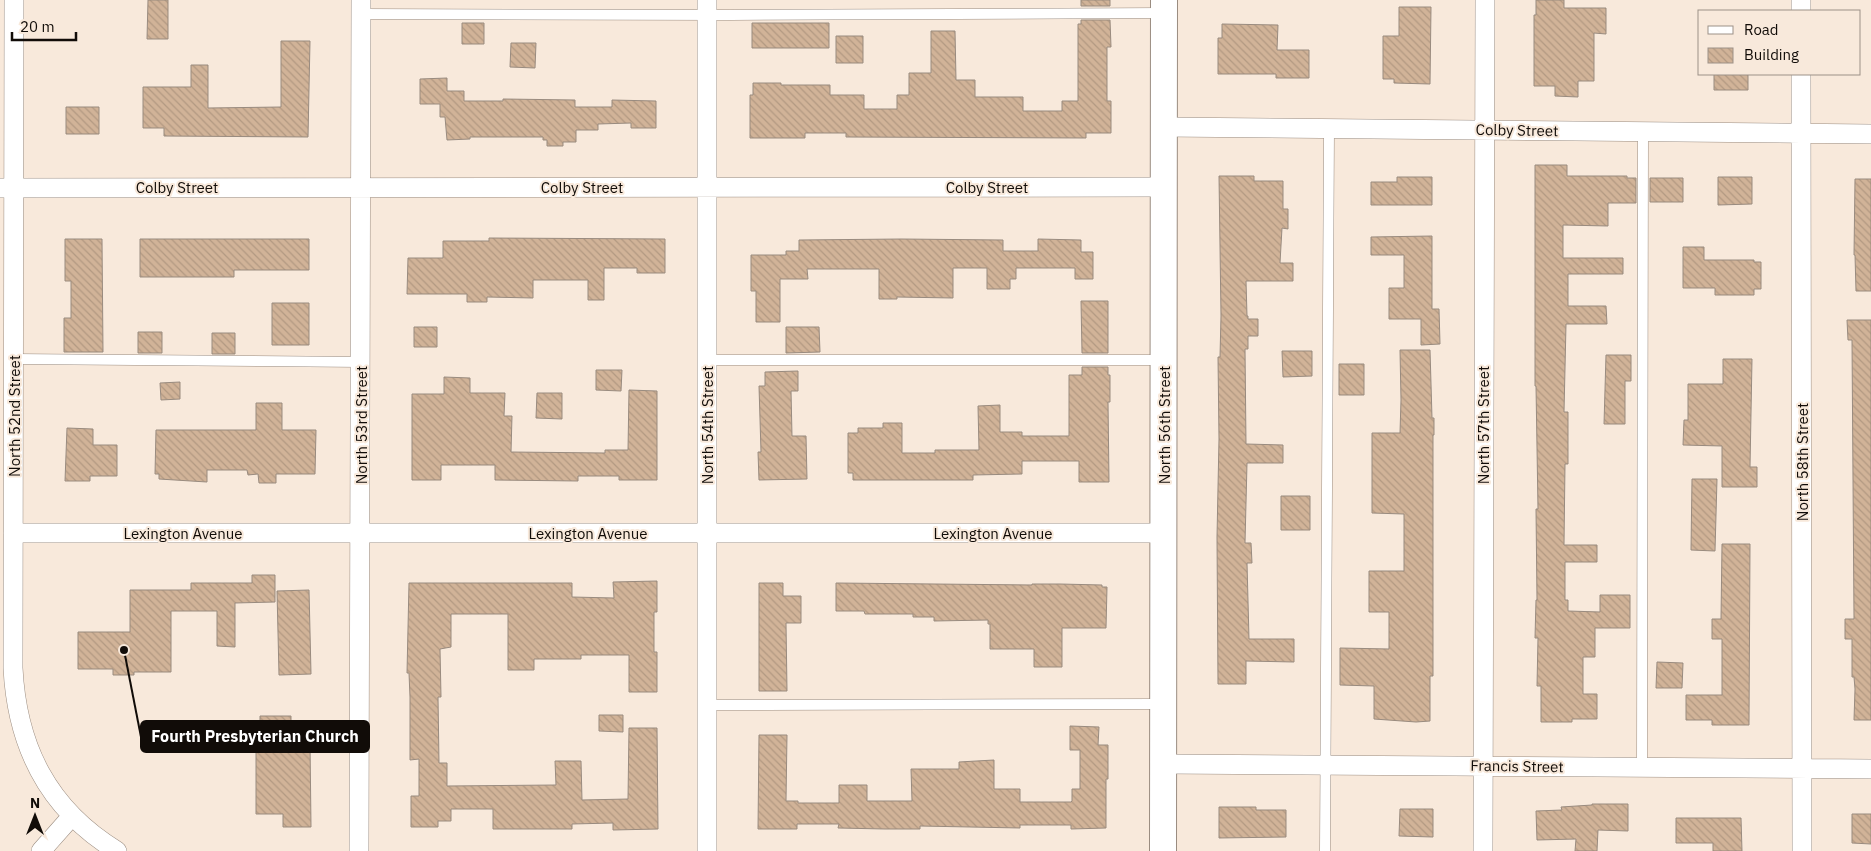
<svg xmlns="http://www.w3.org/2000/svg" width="1871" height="851" font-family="'IBM Plex Sans',sans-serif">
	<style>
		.building { fill: url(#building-back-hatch); stroke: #998b7f }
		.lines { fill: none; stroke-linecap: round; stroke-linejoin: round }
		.lane-casing { stroke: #9a8c80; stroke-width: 11 }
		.street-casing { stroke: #9a8c80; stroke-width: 20 }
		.secondary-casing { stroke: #9a8c80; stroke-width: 28 }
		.lane { stroke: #fff; stroke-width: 10 }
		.street { stroke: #fff; stroke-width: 19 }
		.secondary { stroke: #fff; stroke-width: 26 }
		.labels { text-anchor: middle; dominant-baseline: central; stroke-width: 4; stroke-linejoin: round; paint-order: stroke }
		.street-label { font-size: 15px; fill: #110c08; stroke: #f8e9db }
		.leader { fill: none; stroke: #110c08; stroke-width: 2 }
		.callout-dot { fill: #110c08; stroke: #f8e9db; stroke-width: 2 }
		.callout { fill: #110c08; stroke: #110c08; stroke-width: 2 }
		.callout-label { font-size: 16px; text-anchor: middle; font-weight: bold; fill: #fff }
	</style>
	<defs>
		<pattern id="building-back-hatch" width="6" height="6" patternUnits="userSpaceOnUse" patternTransform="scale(1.25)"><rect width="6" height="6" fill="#d1b398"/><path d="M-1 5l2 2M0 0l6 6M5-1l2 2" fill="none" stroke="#b29982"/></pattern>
	</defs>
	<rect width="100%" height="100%" fill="#f8e9db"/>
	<!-- building -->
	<path class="building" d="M148,0H168V39H147Z
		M1081,0H1110V6H1081Z
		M1536,0H1564V8H1606V34L1594,33V81H1578V97L1555,96V86H1534V15H1536Z
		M1399,7H1431L1430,84L1394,83V79H1383V36H1399Z
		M1081,20H1110L1111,47H1107V101H1111V133H1086V138L846,137V133H805V138H750V95H753V83H781V85H830V95H864V109H897V95H909V73H931V31H955L956,80H975V97H1023V111H1062V101H1078V24H1081Z
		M462,23H484V44H462Z
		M752,23H829V48H752Z
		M1222,24L1278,25L1277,50H1309V78H1276V74H1218V38H1222Z
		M836,36H863V63H836Z
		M281,41H310L308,137L164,136V128H143V87H191V65H208V108L281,107Z
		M511,43H536L535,68L510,67Z
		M1714,74H1748V90H1714Z
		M447,78V91H464V101H503V99L575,100V107H612V100L656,101V128H631V123L598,124V130H576V142H563V146H547V140H543V137H470V139L447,140L445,117H440V104H420V79Z
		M66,107H99V134H66Z
		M1535,165H1567V176H1627V178H1636V203H1608V226L1563,225V258H1623V274H1568V306H1606L1607,324H1566L1564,412H1568V464H1565L1564,545H1597V562H1565V600H1568V611L1600,612V595H1630V628H1595V657H1583V694H1597V719H1572V722H1541V686H1537L1538,638H1535L1536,600H1537L1536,509H1538L1536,386H1535Z
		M1219,176H1254V181H1283V209H1288V229L1282,228L1280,263H1293V281H1246L1247,316H1248V319H1258V336H1248V349H1245L1246,444L1283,445V463H1247L1245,543H1251L1252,563H1247L1249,639H1294V662L1246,661V684H1218L1217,537L1219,439L1218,357H1220L1221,316Z
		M1397,177H1432V205H1371V182H1397Z
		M1718,177H1752V204L1718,205Z
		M1650,178H1683V202H1650Z
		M1855,179H1871V291H1856L1855,255H1854Z
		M1432,236V309H1439L1440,344L1421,345V319H1389V288H1404V255H1371V237Z
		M489,238L665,239V273H637V268H604V300H588V280H533V298L487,297V302H467V294H407L408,258H443V241H489Z
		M65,239H102L103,352H64V318H71V281H65Z
		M140,239H309V270H234V277H140Z
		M901,239L1003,240V251H1038V239L1081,240V252H1093V279H1075V268H1016V279H1010V289H987V268H953V298L897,297V299H879V269H807L808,279H780V322H756V291H751V255H786V251H799V240Z
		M1683,247H1704V260H1754V262H1761V289H1754V295H1715V288H1683Z
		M1081,301H1108V353H1082Z
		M272,303H309V345H272Z
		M1847,320H1871V720H1854L1855,689L1854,677H1852V639H1845V619H1854L1852,340H1848Z
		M414,327H437V347H414Z
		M786,327H819L820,352L786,353Z
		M138,332H162V353H138Z
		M212,333H235V354H212Z
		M1400,350H1430L1432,418H1434V435H1433V676H1430V721L1416,722L1374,719V686L1340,685V648L1389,649V612H1369V571H1404V514L1372,513V433H1400L1401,400Z
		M1282,351H1312V376L1283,377Z
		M1606,355H1631V381H1625V424H1604Z
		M1723,359H1752L1750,467H1757V487H1722V446L1683,445L1684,420H1688V384H1723Z
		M1339,364H1364V395H1339Z
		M1082,367H1108V375H1110V402H1108L1109,482H1079V461H1022V474L973,475V480H853V473H848V433H858V428H883V423H902V453H935V450H979L978,406L1000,405V432H1022V436H1069V375H1082Z
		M596,370H622L621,391L596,390Z
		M798,371V391H791L792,436H806L807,479L759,480L758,452H761L759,386H765V372Z
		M444,377L470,378V393H505L504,416H512L511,452L605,453V450H628L629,390L657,391V480H619V476H578V481L495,480V465H441V480H412V394H444Z
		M180,382V399L161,400L160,383Z
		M537,393H562V419L536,418Z
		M256,403H282V430H316L315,474H276V483H259L258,474L248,475L247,470H207V482L159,479V474H155L156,430H256Z
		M67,428L93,429V445H117V476H90V481H65Z
		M1692,479H1717L1715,551L1691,550Z
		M1281,496H1310V530H1281Z
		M1722,544H1750L1749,725H1712V720H1686V695H1722V639H1712V619H1721Z
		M252,575H275V602L235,603V647L217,646V611H171V672H134V675H113V669H78V632H130V590H191V583H252Z
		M657,581V612H654V652H657V692H629V655H581V659H534V670H508V614H451V647L440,649L441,697H438L439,763H447V786L556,785L555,761H581L582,800L628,799L629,728H657L658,829L613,830V823L572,824V829H493V809H451V821H438V827H411V796H419V759L410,760V697L409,673H407L409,583H572V597L614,598L613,582Z
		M759,583H783V596H801V623H786L787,691H759Z
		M836,583L1032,585V584H1060L1102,585V587H1107L1106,628H1062V667H1034V649H990V624H988V620L934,621V617H913V614H865L864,611H836Z
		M309,590L311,674L279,675L277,591Z
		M1657,662L1683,663L1682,688H1656Z
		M599,715H623V732L599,731Z
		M260,716H291V727H299V741H310L311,827H283V814H256V738H260Z
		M1070,726L1099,727L1098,745H1108V779H1106V828L1071,829V825H1020V828L920,826V829H885L838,828L839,824H797V829H758L759,735H787L786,801H798V803H839V785H867V801H912L911,769H959V762L994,760V789H1020V802H1071L1072,801V789H1080V750H1070Z
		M1592,804H1628V831L1598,830L1597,851H1575L1576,839L1537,840L1536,811L1562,810L1561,807L1592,805Z
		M1219,807H1256V810H1286V837L1219,838Z
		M1400,809H1433V837L1399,836Z
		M1852,814H1871V844L1852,843Z
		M1676,818H1741L1742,851H1713V843H1676Z"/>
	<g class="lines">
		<!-- lane casing -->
		<g class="lane-casing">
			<path id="lane" d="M361,14L730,15L1163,13
				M14,359L362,362
				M707,360H1164
				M707,705L1163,704
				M1642,767L1643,132
				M1325,851L1329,129"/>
		</g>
		<!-- street casing -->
		<g class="street-casing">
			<path id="street" d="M14,0L13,668C17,747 48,809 117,851
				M707,0V851
				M1801,11V0
				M1801,74L1802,851
				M1163,127L1871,134
				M0,188L1164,187
				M13,533H1164
				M1163,764L1871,769
				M41,851L72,816
				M359,851L361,0
				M1483,851L1485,0"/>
		</g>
		<!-- secondary casing -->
		<g class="secondary-casing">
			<path id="secondary" d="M1163,851L1164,0"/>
		</g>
		<!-- lane -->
		<use href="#lane" class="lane"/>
		<!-- street -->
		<use href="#street" class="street"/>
		<!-- secondary -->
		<use href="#secondary" class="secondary"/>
	</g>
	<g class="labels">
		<!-- street labels -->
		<g class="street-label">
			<text transform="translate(1517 130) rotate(1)">Colby Street</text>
			<text x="177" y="187">Colby Street</text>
			<text x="582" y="187">Colby Street</text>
			<text x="987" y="187">Colby Street</text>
			<text transform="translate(14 416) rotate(-90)">North 52nd Street</text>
			<text transform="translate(361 425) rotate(-90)">North 53rd Street</text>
			<text transform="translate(707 425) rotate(-90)">North 54th Street</text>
			<text transform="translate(1164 425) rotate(-90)">North 56th Street</text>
			<text transform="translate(1483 425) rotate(-90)">North 57th Street</text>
			<text transform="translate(1802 462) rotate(-90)">North 58th Street</text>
			<text x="183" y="533">Lexington Avenue</text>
			<text x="588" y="533">Lexington Avenue</text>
			<text x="993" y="533">Lexington Avenue</text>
			<text transform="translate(1517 766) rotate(1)">Francis Street</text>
		</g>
	</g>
	<!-- callouts -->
	<path class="leader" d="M124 650L141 737"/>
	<circle class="callout-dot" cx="124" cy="650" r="5"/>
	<rect class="callout" x="141" y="721" width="228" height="31" rx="5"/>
	<g class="callout-label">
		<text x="255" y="742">Fourth Presbyterian Church</text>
	</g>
	<!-- legend -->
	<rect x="1698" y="10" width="162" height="65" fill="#f8e9db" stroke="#9c9187"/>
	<rect x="1708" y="26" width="25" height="8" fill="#ffffff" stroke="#9c9187"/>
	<text x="1744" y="35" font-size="15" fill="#110c08">Road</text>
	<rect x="1708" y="48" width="25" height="15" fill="url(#building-back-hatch)" stroke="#9c9187"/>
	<text x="1744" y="60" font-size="15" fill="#110c08">Building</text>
	<!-- north arrow -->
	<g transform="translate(35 816)" stroke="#f8e9db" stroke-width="4" paint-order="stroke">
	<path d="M0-4L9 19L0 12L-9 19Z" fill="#110c08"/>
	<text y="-8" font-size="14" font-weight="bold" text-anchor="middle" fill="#110c08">N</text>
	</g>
	<!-- scale -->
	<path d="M12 32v8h64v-8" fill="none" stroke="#110c08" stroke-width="2.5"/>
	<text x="20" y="32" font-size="15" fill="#110c08" stroke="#f8e9db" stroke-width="4" paint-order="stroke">20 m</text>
</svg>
